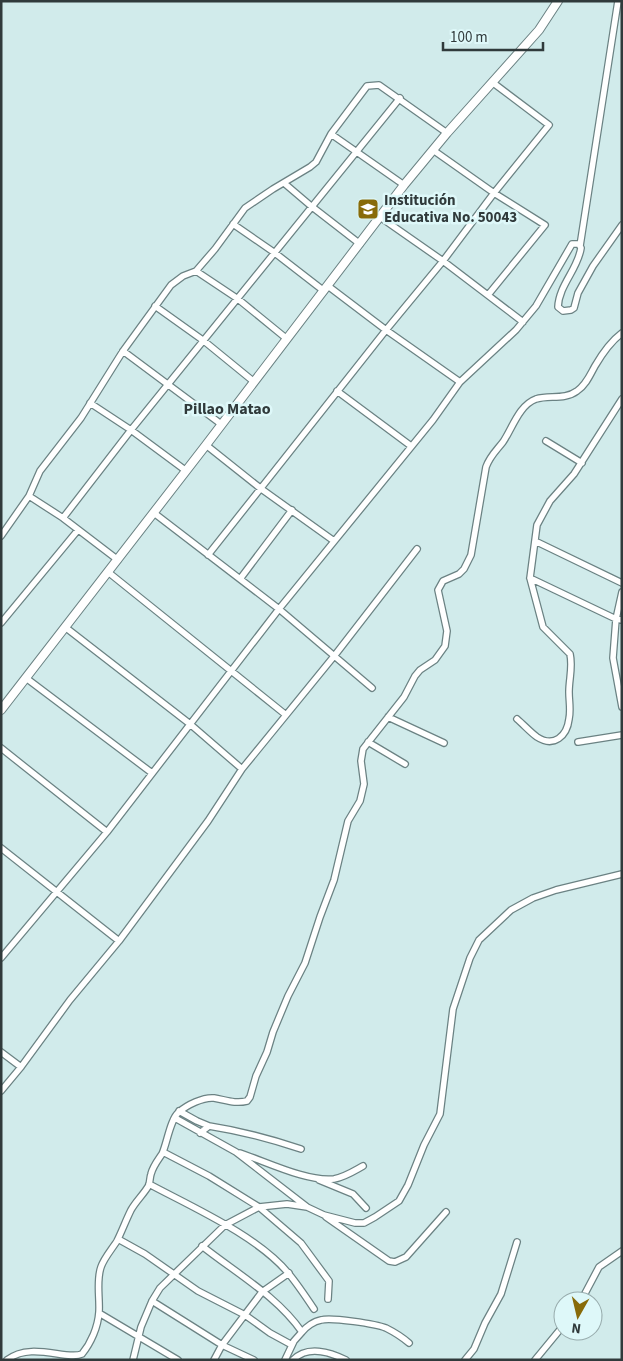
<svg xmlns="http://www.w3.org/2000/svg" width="623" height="1361" font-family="'Source Sans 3',sans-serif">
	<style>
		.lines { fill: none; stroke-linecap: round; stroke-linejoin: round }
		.street-casing { stroke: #6b8283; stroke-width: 8 }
		.secondary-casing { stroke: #6b8283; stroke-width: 10 }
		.street { stroke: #fff; stroke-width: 5.5 }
		.secondary { stroke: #fff; stroke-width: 8 }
		.labels { text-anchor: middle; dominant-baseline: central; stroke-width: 5; stroke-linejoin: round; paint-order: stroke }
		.poi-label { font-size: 15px; font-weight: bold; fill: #303a3b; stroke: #def8f9; text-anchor: start }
		.neighbourhood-label { font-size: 16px; font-weight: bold; fill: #303a3b; stroke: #def8f9 }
	</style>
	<rect width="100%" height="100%" fill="#d1ebeb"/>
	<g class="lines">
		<!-- street casing -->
		<g class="street-casing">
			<path id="street" d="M331,134L404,185
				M433,150L494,193L545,225L488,295
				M284,183L311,206L360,244
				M380,217L443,261L523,322
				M233,224L275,253L324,291
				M580,246L618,1
				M196,271L238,299L287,339
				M328,286L386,330L460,382
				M155,306L204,341L253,381
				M123,351L221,424
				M337,391L411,446
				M90,403L131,430L185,470
				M546,441L582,463
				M206,445L260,488L334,541
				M29,496L40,471L81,418L123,351L171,285L183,276L196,271L215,249L245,208L273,189L310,167L316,162L331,134L367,86L379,85L447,133
				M154,513L279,609L372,688
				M63,518L131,430L400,98
				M1,536L29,496L63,518L118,560
				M535,541L622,583
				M208,555L386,330L443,261L494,193L549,125L492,82
				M108,572L286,715
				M530,578L616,619L622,620
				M240,579L292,510
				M622,592L616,619L613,658L622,707
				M1,623L78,530
				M65,627L190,724L242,769
				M26,678L152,773
				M388,717L444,743
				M517,719C524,725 530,732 537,737C554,748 567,736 569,719C571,710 569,701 569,692C569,679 573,667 570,654L543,627L530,578L537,525L550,501L574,474L622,399
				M368,742L405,764
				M578,742L622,735
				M1,748L107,832
				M1,848L119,941
				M1,958L107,832L279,609L433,420L460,382L516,330L536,306L572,244H579L581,248C578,269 559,285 558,307L563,311L571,310L574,308L578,293L593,266L622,225
				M1,1052L21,1067
				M1,1091L21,1067L70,1000L119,941L208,821L242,769L335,655L417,549
				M179,1111L197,1121L209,1126
				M175,1118L236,1152L307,1207
				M200,1133L209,1126C241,1131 271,1139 301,1149
				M163,1152L209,1176L259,1207L301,1243L329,1281L328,1299
				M240,1153C267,1162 307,1182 334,1179C345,1177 354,1171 363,1166
				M319,1180L353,1194L366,1208
				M149,1184C192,1207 258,1236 289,1274C298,1285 306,1297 314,1309
				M326,1217L389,1261L395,1262L406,1257L446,1212
				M118,1239L145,1254L198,1291L245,1315L270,1333L292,1345
				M202,1246C236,1273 277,1296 302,1332C306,1327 314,1321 321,1320C331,1317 376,1324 386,1328C394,1332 402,1337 409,1343
				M152,1301L222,1345L254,1360
				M581,1301L599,1267L622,1251
				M99,1313L178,1360
				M7,1360C31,1341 67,1361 82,1354C91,1343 98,1327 99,1312C100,1298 96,1281 101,1267C104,1258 112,1249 117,1241C122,1231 126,1220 131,1210C136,1201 144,1194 149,1185C150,1181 150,1177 151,1174C153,1166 158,1160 162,1154C167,1144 170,1119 179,1112C187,1105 203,1097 214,1098C226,1100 235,1104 247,1101L250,1097L256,1076L267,1052L273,1032L288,996L305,963L320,917L334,880L348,821L360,801L364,784L361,761L363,749L404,697L415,676L420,670L435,660L445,646L447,631L438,590L443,581L459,574L464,569L471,555L486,467C490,456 496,451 503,442C512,429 519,405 536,399C549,395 565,400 577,391C586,385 590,375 595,366C602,354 610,342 622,333
				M133,1360L141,1327L152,1301L160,1288L225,1225L259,1207L287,1204L307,1207L324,1215L355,1223H364L375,1217L399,1201L408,1185L424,1145L440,1114L453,1009L470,958L479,940L511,910L533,898L556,890L622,874
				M214,1360L222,1345L262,1292L289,1273
				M285,1360L294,1341L302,1332
				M293,1360C307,1345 330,1352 346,1360
				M465,1360L474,1349L485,1323L501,1294L517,1242
				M535,1360L563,1326"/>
		</g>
		<!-- secondary casing -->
		<g class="secondary-casing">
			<path id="secondary" d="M1,710L206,445L404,185L447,133L539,30L558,1"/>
		</g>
		<!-- street -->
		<use href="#street" class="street"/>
		<!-- secondary -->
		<use href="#secondary" class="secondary"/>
	</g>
	<!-- icons -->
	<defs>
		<g id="school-square" transform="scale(1.125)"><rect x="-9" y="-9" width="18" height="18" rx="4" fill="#886b09" stroke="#def8f9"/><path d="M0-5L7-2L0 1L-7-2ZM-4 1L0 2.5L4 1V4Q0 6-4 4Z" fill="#fff"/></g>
	</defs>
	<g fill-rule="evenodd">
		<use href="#school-square" x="368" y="209"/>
	</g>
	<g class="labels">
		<!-- poi labels -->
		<g class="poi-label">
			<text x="384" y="200">Institución<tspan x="384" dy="17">Educativa No. 50043</tspan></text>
		</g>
		<!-- neighbourhood labels -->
		<g class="neighbourhood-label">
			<text x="227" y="409">Pillao Matao</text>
		</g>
	</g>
	<!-- border -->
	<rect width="623" height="1361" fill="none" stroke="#303a3b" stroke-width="5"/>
	<!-- north arrow -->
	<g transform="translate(578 1316) rotate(188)"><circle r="24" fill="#def8f9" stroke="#98acad"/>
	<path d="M0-4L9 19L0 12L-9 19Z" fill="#886b09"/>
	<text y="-8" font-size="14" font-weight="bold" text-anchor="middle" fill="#303a3b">N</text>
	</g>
	<!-- scale -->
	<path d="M443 42v8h100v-8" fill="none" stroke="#303a3b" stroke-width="2.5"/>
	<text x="450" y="42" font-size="15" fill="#303a3b" stroke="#def8f9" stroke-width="4" paint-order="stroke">100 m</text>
</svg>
